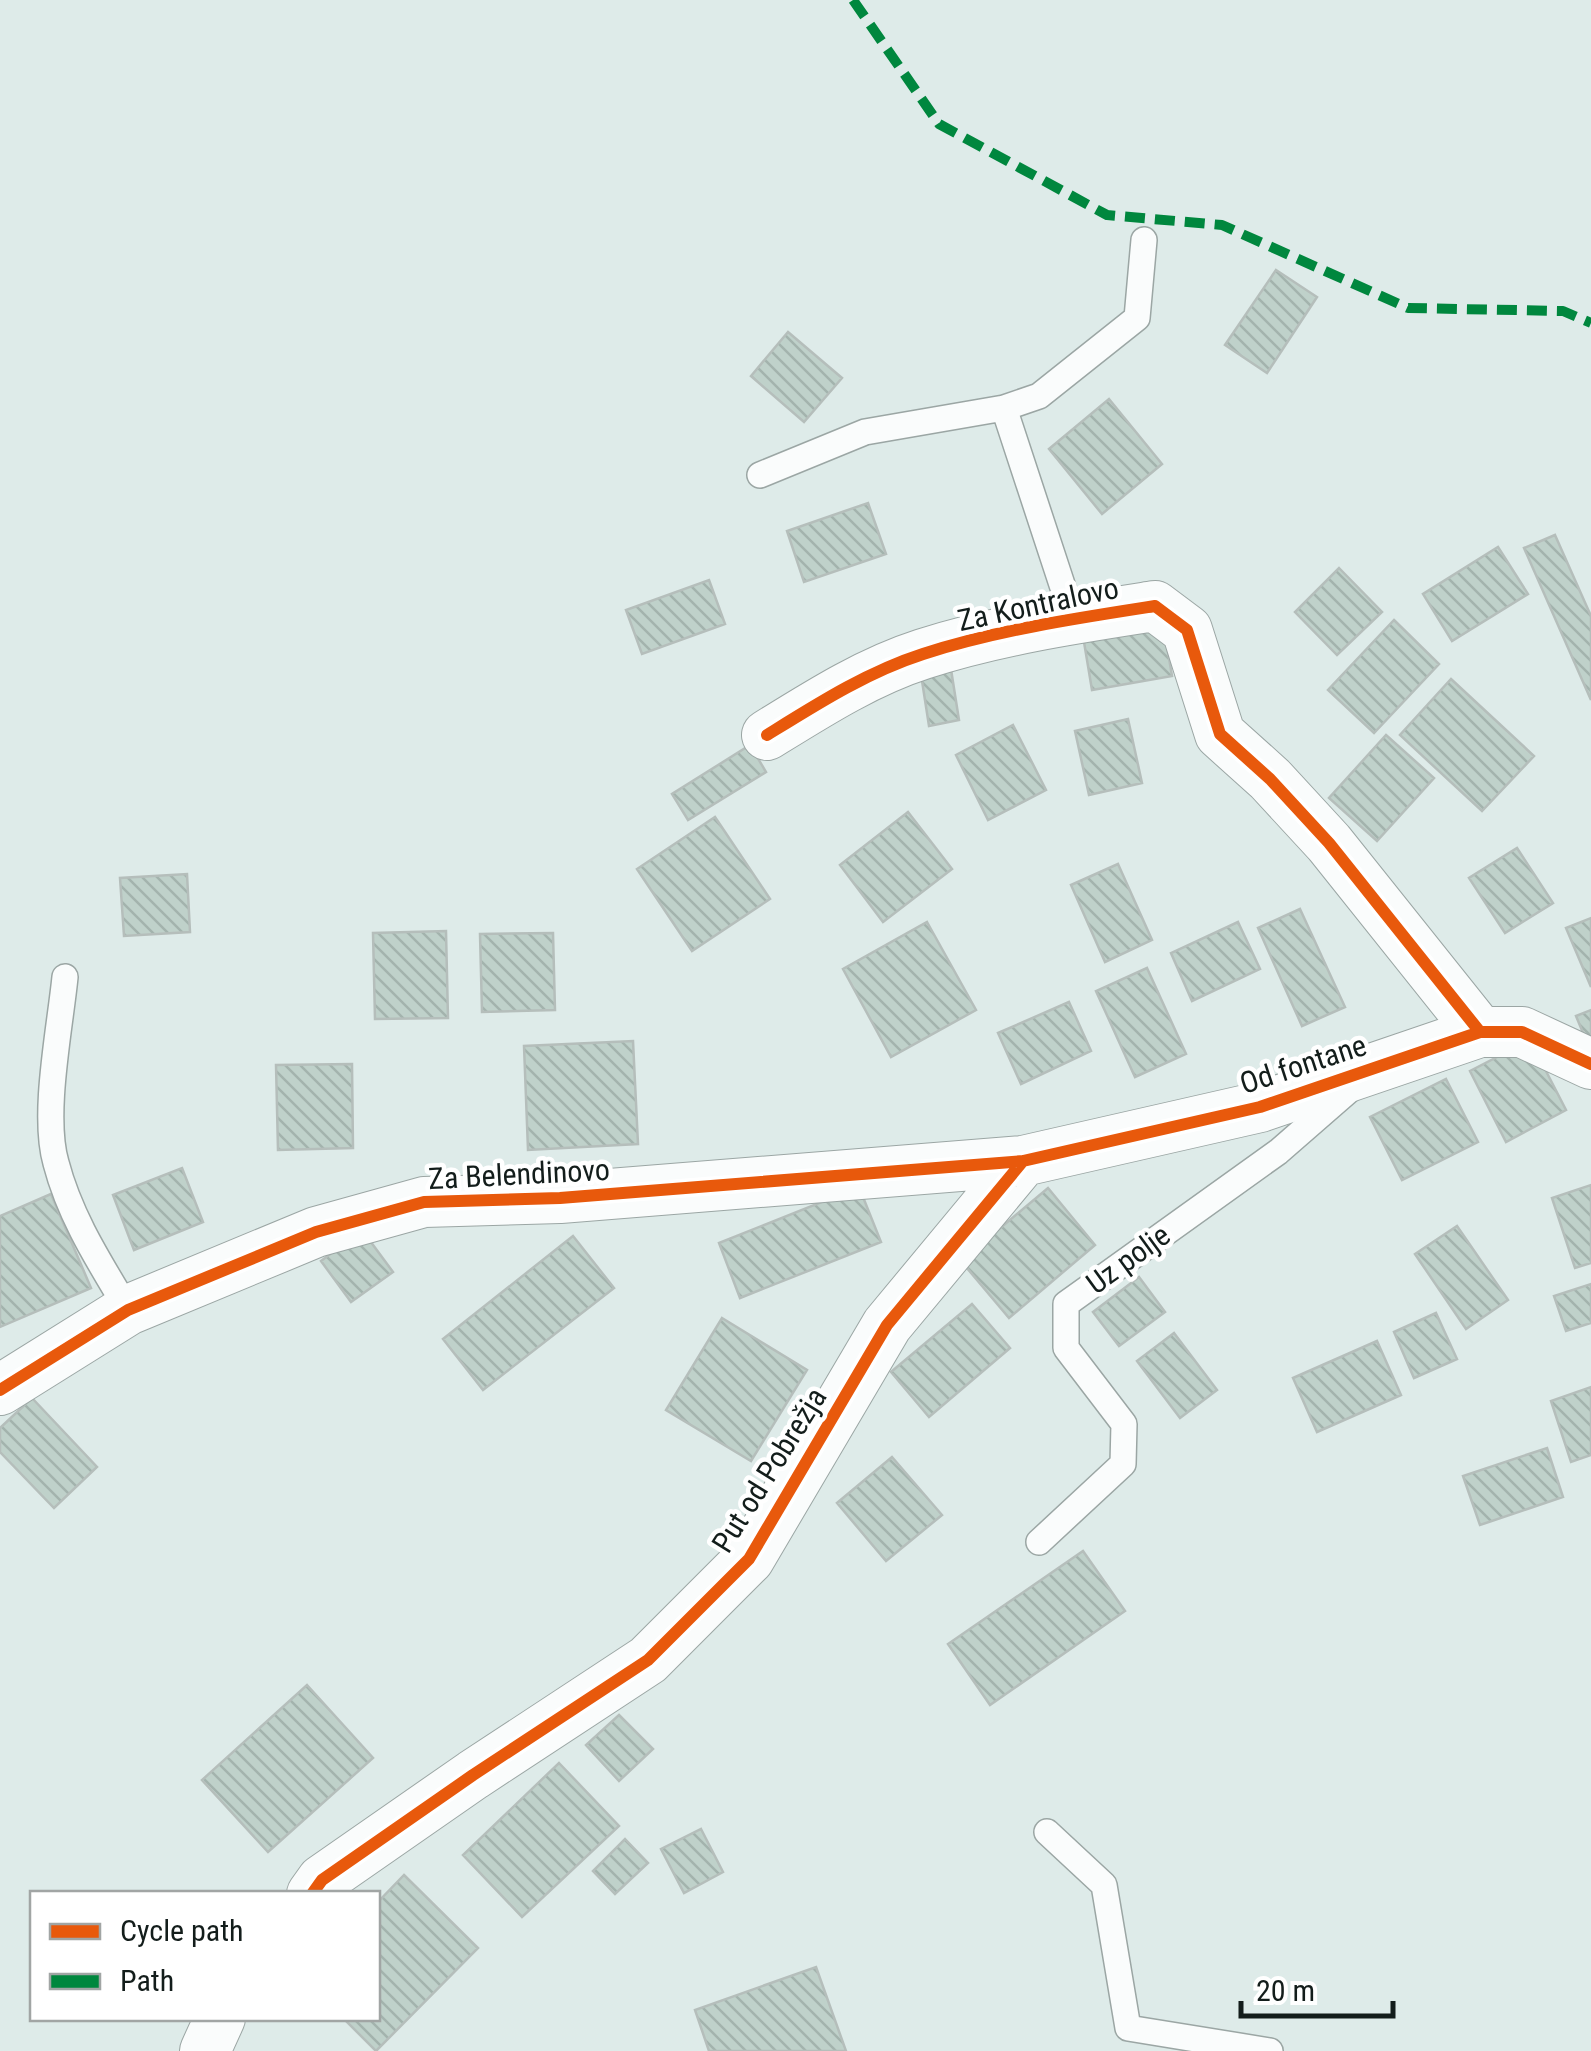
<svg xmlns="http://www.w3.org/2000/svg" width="1591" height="2051" font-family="'Roboto Condensed',sans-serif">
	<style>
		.building { fill: url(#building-back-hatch); stroke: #b5bebb; stroke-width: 2.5 }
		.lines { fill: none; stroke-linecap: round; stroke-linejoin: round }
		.service-casing { stroke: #9ba6a4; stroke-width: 28 }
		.minor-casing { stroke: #9ba6a4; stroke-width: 52 }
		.service { stroke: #fafcfc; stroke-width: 25 }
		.minor { stroke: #fafcfc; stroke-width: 50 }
		.quiet { stroke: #00873e; stroke-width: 10; stroke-dasharray: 20 10; stroke-linecap: butt }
		.cycleway-casing { stroke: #fff; stroke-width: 19 }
		.cycleway { stroke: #e8590c; stroke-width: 12 }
		.labels { text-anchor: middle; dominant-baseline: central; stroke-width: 9; stroke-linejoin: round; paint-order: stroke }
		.street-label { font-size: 30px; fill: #131d1b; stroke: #fff }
	</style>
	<defs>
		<pattern id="building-back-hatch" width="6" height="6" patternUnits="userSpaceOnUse" patternTransform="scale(2.5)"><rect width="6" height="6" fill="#bfd1ca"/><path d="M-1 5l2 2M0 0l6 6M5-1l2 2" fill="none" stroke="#a3b3ad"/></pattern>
	</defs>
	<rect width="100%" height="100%" fill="#deebe9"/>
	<!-- building -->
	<path class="building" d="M1276,270L1317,297L1267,373L1225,345Z
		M788,332L842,378L804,422L751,376Z
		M1109,399L1162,464L1102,514L1049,449Z
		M868,503L886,554L804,582L787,531Z
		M1555,535L1591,616V700L1524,548Z
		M1498,547L1528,594L1452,641L1423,594Z
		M1339,568L1382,612L1337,655L1295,612Z
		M709,580L725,624L642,654L626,610Z
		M1394,620L1439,664L1374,733L1328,690Z
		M1163,622L1172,676L1092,690L1083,636Z
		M950,663L959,720L929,726L920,668Z
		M1451,679L1534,756L1482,811L1400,735Z
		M1128,719L1142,783L1089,795L1075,731Z
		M1013,725L1046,790L988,820L956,755Z
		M1386,735L1434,778L1377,841L1329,798Z
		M750,745L766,772L688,820L672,794Z
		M908,812L952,869L883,922L840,865Z
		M715,817L770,899L692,951L637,869Z
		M1517,848L1553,903L1505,933L1469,878Z
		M1118,864L1152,940L1105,962L1071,885Z
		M187,874L190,932L124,936L120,878Z
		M1300,909L1345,1007L1302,1026L1258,928Z
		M1591,918V987L1566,928Z
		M927,922L976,1010L891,1057L843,969Z
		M1238,922L1260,969L1192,1001L1171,953Z
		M446,931L448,1018L375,1019L373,933Z
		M553,933L555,1010L482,1012L480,934Z
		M1147,968L1186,1054L1135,1077L1096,991Z
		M1069,1002L1091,1051L1021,1084L998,1033Z
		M1591,1010V1052L1576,1016Z
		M1530,1040L1566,1110L1506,1142L1470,1071Z
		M633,1041L638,1144L528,1150L524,1046Z
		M352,1064L353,1148L278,1150L276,1065Z
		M1446,1079L1478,1142L1402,1180L1370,1117Z
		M182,1168L203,1222L134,1250L113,1195Z
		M1591,1185V1263L1575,1268L1552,1198Z
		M859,1187L881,1242L740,1298L719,1243Z
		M1048,1188L1095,1245L1009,1318L961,1261Z
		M51,1194L91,1288L0,1327V1216Z
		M1457,1226L1508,1300L1466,1329L1415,1254Z
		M362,1230L393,1272L351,1302L321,1261Z
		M573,1236L614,1288L483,1390L443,1339Z
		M1139,1277L1165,1312L1119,1346L1093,1312Z
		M1591,1284V1323L1566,1331L1554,1296Z
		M972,1304L1010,1348L929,1417L891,1372Z
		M1436,1313L1457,1359L1414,1378L1394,1332Z
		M722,1318L807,1370L751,1461L666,1410Z
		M1174,1333L1217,1390L1180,1418L1137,1361Z
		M1377,1341L1401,1395L1317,1432L1293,1378Z
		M1591,1387V1455L1571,1462L1551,1401Z
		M32,1398L97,1467L54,1508L0,1452V1428Z
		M1547,1448L1563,1497L1480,1525L1463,1476Z
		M892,1457L942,1515L886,1561L837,1503Z
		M1083,1551L1125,1611L990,1705L948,1644Z
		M307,1685L373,1758L268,1852L202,1780Z
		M619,1715L653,1749L619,1781L586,1745Z
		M559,1763L619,1826L522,1917L463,1855Z
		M701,1829L723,1872L684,1893L661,1849Z
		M625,1839L648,1863L615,1894L593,1871Z
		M404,1875L478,1948L376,2051L343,2018H378V1902Z
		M816,1967L846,2051H709L695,2010Z"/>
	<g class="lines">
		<!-- service casing -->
		<g class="service-casing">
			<path id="service" d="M1004,408L1073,618
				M760,475L865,432L1004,408L1039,396L1137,318L1144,240
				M65,977C60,1028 42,1115 56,1163C70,1217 100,1263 128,1310
				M1039,1542L1123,1464L1124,1424L1066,1348V1304L1278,1152L1348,1091
				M1047,1832L1104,1885L1128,2028L1270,2051"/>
		</g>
		<!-- minor casing -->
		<g class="minor-casing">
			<path id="minor" d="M767,735C817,704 867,672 923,654C997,630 1078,618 1155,606L1187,630L1220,734L1270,779L1329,843L1480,1032
				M0,1390L128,1310L316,1232L424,1202L560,1198L1023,1161L1260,1107L1480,1032H1522L1591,1064
				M312,1894L322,1880L473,1775L648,1660L749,1559L887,1325L1023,1161
				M205,2051L220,2018"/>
		</g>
		<!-- service -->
		<use href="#service" class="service"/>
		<!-- minor -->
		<use href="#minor" class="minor"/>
		<!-- quiet -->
		<path class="quiet" d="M853,0L939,124L1107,215L1222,225L1408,308L1563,311L1591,323"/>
		<!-- cycleway casing -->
		<g class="cycleway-casing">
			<path id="cycleway" d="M767,735C817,704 867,672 923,654C997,630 1078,618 1155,606L1187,630L1220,734L1270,779L1329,843L1480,1032
				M0,1390L128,1310L316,1232L424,1202L560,1198L1023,1161L1260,1107L1480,1032H1522L1591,1064
				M312,1894L322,1880L473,1775L648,1660L749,1559L887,1325L1023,1161"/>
		</g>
		<!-- cycleway -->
		<use href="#cycleway" class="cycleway"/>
	</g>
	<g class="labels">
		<!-- street labels -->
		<g class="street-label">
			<text transform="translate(1038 604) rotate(-12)">Za Kontralovo</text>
			<text transform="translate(1303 1064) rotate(-18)">Od fontane</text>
			<text transform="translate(519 1174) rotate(-3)">Za Belendinovo</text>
			<text transform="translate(1128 1259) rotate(-36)">Uz polje</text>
			<text transform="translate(769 1470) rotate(-58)">Put od Pobrežja</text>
		</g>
	</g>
	<!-- legend -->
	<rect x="30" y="1891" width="350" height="130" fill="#ffffff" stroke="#a1a5a4" stroke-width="2.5"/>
	<rect x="50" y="1924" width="50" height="15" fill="#e8590c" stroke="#a1a5a4" stroke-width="2.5"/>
	<text x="120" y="1941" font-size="30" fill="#131d1b">Cycle path</text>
	<rect x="50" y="1974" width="50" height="15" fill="#00873e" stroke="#a1a5a4" stroke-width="2.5"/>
	<text x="120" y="1991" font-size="30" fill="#131d1b">Path</text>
	<!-- scale -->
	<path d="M1241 2001v15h152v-15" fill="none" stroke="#131d1b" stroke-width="5"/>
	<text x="1256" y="2001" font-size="30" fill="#131d1b" stroke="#ffffff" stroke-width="8" paint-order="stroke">20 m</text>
</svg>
